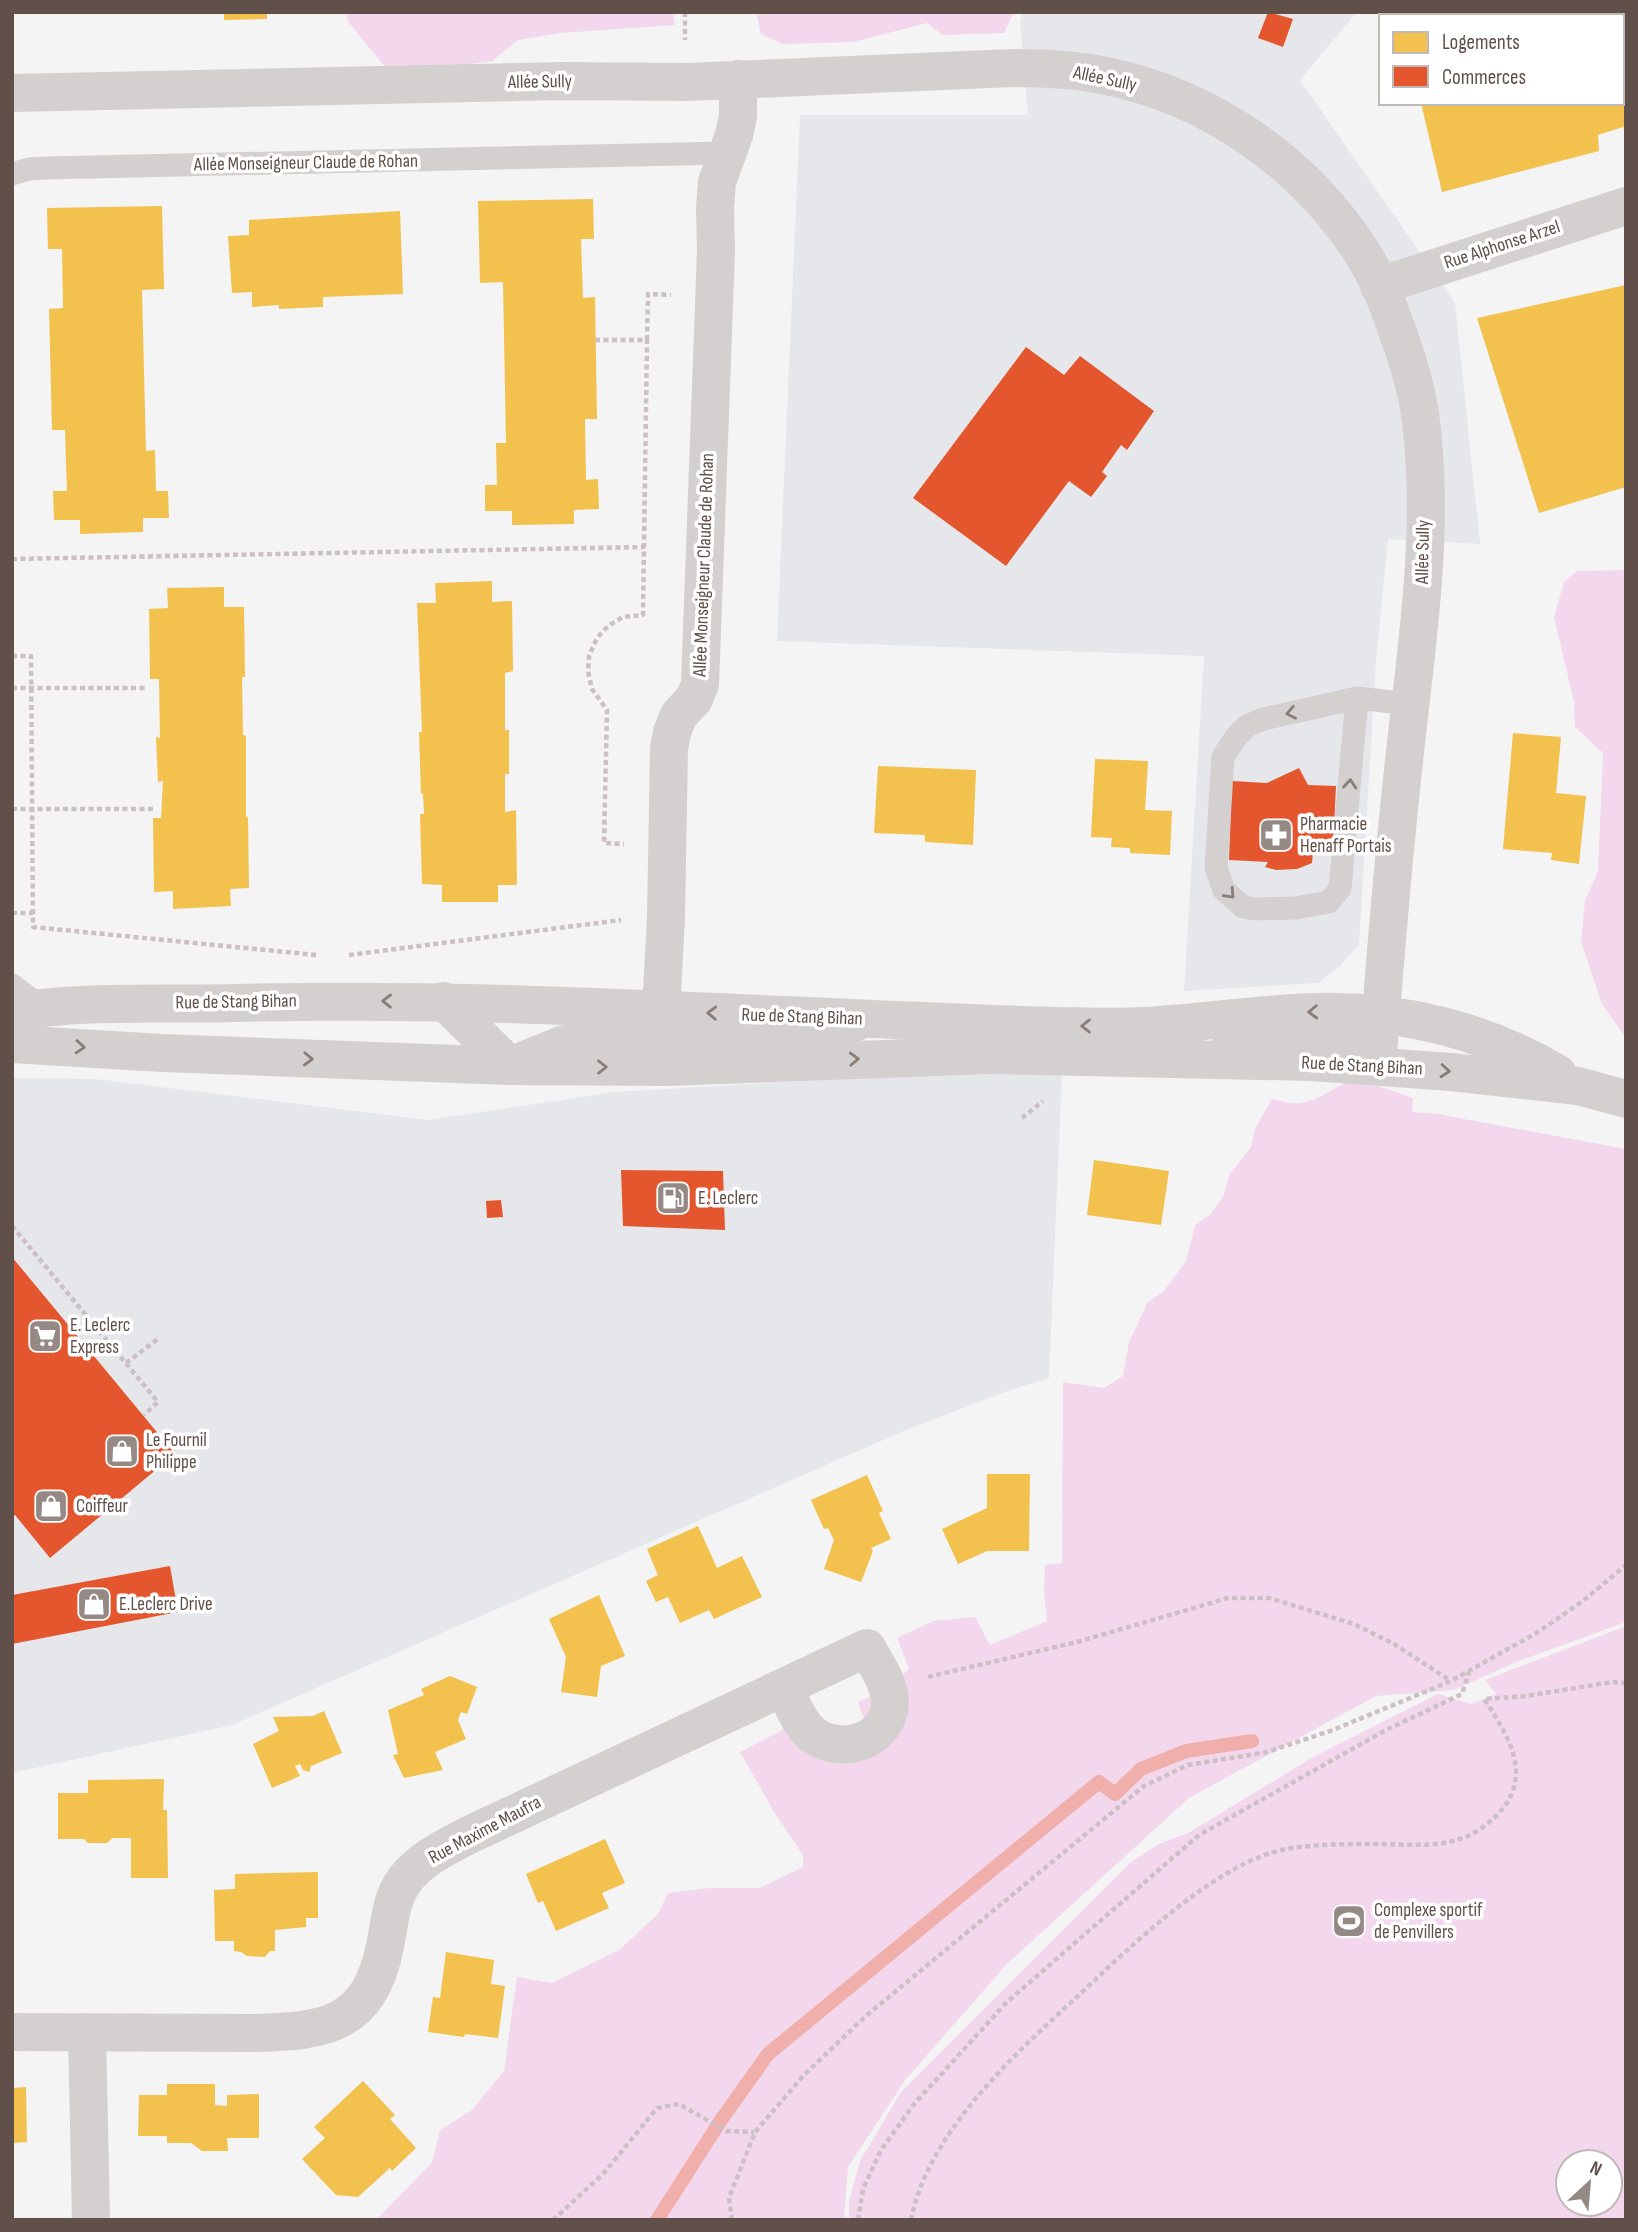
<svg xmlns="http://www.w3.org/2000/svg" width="1638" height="2232" font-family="'Sofia Sans Condensed',sans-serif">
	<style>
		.commercial { fill: #e5e7eb }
		.green { fill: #f3d8ed; fill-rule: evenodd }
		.homes { fill: #f2c14e }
		.shops { fill: #e4572e }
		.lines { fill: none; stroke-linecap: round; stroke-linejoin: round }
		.stream { stroke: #f1afac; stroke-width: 14 }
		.path { stroke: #ccbfc5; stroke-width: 4.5; stroke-dasharray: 5 3.5; stroke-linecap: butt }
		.service { stroke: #d4d0cf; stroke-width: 23 }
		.minor { stroke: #d4d0cf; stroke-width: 38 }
		.tertiary { stroke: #d4d0cf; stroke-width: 38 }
		.oneway { stroke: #897d78 }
		.labels { text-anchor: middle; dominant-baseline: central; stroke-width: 7; stroke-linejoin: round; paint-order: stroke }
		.street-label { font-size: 19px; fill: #615049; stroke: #fff }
		.poi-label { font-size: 19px; fill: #615049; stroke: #fff; text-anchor: start }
	</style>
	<rect width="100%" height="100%" fill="#f4f4f4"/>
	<!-- commercial -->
	<path class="commercial" d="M1023,12H1357L1300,80L1455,303L1480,544L1388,539L1376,662L1359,944L1340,966L1318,983L1184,991L1204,656L777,641L800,115H1028L1020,22Z
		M1062,1072L1049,1378L1005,1392L906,1430L232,1725L12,1773V1078L96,1079L428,1120L615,1092L836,1079Z"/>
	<!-- green -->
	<path class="green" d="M344,12H673L675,25L561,33L518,40L492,61L457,66L386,68L349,23Z
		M756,12H1014L1004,33L943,35L927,23L854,42L783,44L761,34Z
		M1626,570V1038L1602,1004L1581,941L1585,900L1598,871L1603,753L1575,727L1574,702L1554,617L1564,582L1577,571Z
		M1346,1083L1378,1086L1413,1098L1412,1112L1438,1114L1626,1149V1622L1514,1663L1454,1690L1376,1696L1189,1798L1006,1965L906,2079L848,2167L844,2220H376L432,2163L440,2130L472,2110L504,2071L517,1977L552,1983L619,1950L658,1914L668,1893L710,1888H760L803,1867V1855L774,1812L740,1752L786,1728L876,1753L858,1702C879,1693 894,1685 909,1668L897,1638L933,1621L975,1617L990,1645L1047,1621L1044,1591L1045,1565L1062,1563L1063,1382L1104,1388L1123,1376L1129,1342L1148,1302L1164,1291L1186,1261L1195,1225L1210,1215L1224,1195L1229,1175L1251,1147L1255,1129L1272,1099C1281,1101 1291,1104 1300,1103C1317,1102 1330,1089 1346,1083Z
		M1626,1626V2220H849V2201L860,2161L901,2092L1131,1862L1159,1844L1190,1832L1313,1757L1438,1694L1472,1704L1496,1694L1485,1680ZM1568,2162H1610V2204H1568Z"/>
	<!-- homes -->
	<path class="homes" d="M224,12H267V19L224,20Z
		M1403,12H1503L1505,16H1401L1400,13Z
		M1623,46L1626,56V126L1598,135L1599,151L1442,192L1421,103H1622Z
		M593,199L594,239H581L583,298L595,297L597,419H585L586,480L598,479L599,509L574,510V524L512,525V511H485V485H497L496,443H506L503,282L480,283L478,201Z
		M162,206L164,289L142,290L146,451L155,450L156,491H168L169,518H143V532L80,534V520H54L53,491H67L65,430H52L49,309L63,308L62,249H48L47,208Z
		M400,211L403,294L323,297V307L279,309V305L252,307V292L232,293L228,236L249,235V220Z
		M1626,285V487L1539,513L1477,318Z
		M492,581V602L512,601L513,671L505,673V730H509V774H505V812L516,810L517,885H498V902H442V885L422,884L420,814H424L423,793L421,794L419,732H422L417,603H436L435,583Z
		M224,587V607H244L245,677H242L243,735L246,736V816L248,818L249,888L230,889L231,906L173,909V891L154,892L153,818H161L163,781L158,782L156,737L160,738L159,679H150L149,609L168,608L167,588Z
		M1513,733L1561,737L1556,793L1586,796L1579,864L1551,860L1552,853L1503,849Z
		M1095,759L1148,761L1145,810L1172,811L1170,855L1130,853V848L1111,847L1112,838L1091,837Z
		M878,766L976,770L973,845L925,842V835L874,833Z
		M1094,1160L1169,1171L1161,1225L1087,1215Z
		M987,1474H1030L1029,1551H987L958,1564L942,1529L987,1508Z
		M867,1475L883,1511L879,1513L891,1539L871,1548L873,1551L861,1582L824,1569L834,1540L828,1528L824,1529L811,1500Z
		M698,1526L717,1568L742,1556L762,1597L714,1619L709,1610L680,1623L668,1597L656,1602L646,1581L658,1575L647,1549Z
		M599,1595L625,1656L601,1666L597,1697L561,1692L566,1657L549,1619Z
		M450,1676L477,1687L467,1714L461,1712L458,1720L466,1739L435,1752L443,1770L404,1778L393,1755L398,1754L388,1710L424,1695L421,1689Z
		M324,1711L342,1753L311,1766L309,1772L303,1770L300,1764L295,1766L300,1776L272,1788L253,1744L279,1731L273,1717L313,1716Z
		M164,1779L163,1810H167L168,1878H131V1838H112L107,1843H88L84,1839H58V1793H88V1780Z
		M605,1839L625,1883L602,1893L609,1908L556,1931L543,1901L538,1903L526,1874Z
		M318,1872V1918H306V1927L275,1930V1951H270L265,1957L247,1956L241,1952L234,1951V1941H215L214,1890L235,1889V1874Z
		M446,1952L494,1960L491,1984L505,1986L498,2038L465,2034L464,2037L428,2032L433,1997L440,1998Z
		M363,2081L395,2115L390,2119L416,2148L392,2171L390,2168L358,2197L336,2195L302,2159L325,2138L314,2127Z
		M167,2084H215V2105L227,2106V2095L259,2094V2138H227L228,2151H202L191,2143H167V2136H138L139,2095H167Z
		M26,2087L27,2142L12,2143V2088Z"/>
	<!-- shops -->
	<path class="shops" d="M1268,12L1293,19L1283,47L1258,38Z
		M1026,347L1064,375L1080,356L1154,411L1127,450L1121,445L1102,472L1107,476L1091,497L1069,481L1006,566L913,498Z
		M1299,768L1308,785L1336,786L1334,828L1339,824L1331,844L1314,843L1312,863L1297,869L1276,870L1265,867L1268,862L1229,860L1232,781L1267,783Z
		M621,1170L723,1171L725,1230L623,1226Z
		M501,1200L503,1217L487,1218L486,1201Z
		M12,1257L175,1454L50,1558L15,1515L12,1517Z
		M170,1566L178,1612L12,1644V1595Z"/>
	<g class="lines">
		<!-- stream -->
		<path class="stream" d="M657,2220L721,2120L768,2054L1099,1782L1115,1794L1141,1769L1186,1751L1252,1741"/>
		<!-- path -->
		<path class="path" d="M685,12V40
			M595,340H647L643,615L623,617L608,626L597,638L589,656L588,671L592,689L607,710L604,843L624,844
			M647,340L648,294L671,295
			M12,559L645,547
			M12,656H31L33,927L316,955
			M12,688H146
			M12,809H156
			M12,913H33
			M349,955L621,920
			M1022,1118L1043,1101
			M12,1226L158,1402L144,1415
			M126,1363L159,1338
			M928,1677L1077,1642L1228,1598H1269L1354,1624L1394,1644L1451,1681
			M553,2220L604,2173L657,2108L679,2104L726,2131L754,2132
			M732,2220L729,2198L755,2132L804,2075L867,2015L1144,1786L1188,1765L1267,1752L1333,1730L1451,1681L1538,1632L1583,1601L1626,1565
			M858,2220L863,2189L881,2150L915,2103L1007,2002L1199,1835L1386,1730L1462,1694L1469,1672
			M911,2220C919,2177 945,2136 972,2103C1004,2064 1042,2029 1080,1994C1130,1947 1217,1862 1286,1849C1315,1844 1346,1844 1376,1844C1414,1844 1455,1851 1487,1824C1537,1784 1513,1742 1484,1699L1526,1696L1612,1682L1626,1683"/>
		<!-- service -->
		<path class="service" d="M12,174L29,169L46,168L726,153
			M1357,698L1340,888L1329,902L1296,908L1255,909L1243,907L1224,890L1216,868L1223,757L1236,737L1247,726L1263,719L1357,698L1410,704
			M12,985L41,1007"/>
		<!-- minor -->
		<path class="minor" d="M12,93L564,81L686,82L1013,68C1044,68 1075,69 1106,76C1210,97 1303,162 1361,251C1378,277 1389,307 1399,336C1408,361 1416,387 1420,414C1435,523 1418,635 1406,743C1394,850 1385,958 1377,1066
			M1379,286L1626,206
			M444,1001L510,1066L564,1044L583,1040H811L830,1036L862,1019
			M661,1011L666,917L669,749L672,732L679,715L694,699L700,684L716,251L715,208L717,182L734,135L738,116V79
			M1228,1051C1259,1035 1343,1041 1379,1042
			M12,2032L255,2033C325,2031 369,2026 385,1946C390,1923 390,1901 404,1881C420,1859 446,1847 469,1835L867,1648C876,1664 890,1684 890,1703C888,1742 840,1756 812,1734C798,1722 792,1703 784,1687
			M87,2032L91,2220"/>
		<!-- tertiary -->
		<path class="tertiary" d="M12,1012C85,1000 160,1005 234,1003C509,996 783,1018 1058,1026C1086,1026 1115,1028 1143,1026C1202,1023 1260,1013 1319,1012C1402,1010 1487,1031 1558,1074
			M12,1044L162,1053L510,1066L666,1067L991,1055L1312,1062L1451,1072L1578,1086L1626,1099"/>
	</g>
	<!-- one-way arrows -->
	<defs><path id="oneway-chevron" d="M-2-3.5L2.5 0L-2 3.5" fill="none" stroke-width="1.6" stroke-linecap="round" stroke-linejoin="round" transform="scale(1.75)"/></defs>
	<g class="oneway">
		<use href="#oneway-chevron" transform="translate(1291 713) rotate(169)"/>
		<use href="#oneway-chevron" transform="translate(1350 784) rotate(-85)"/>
		<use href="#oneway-chevron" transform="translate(1230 894) rotate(47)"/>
		<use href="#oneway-chevron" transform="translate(387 1001) rotate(-179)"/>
		<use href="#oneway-chevron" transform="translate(1313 1012) rotate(178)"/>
		<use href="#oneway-chevron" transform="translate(712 1013) rotate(-178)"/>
		<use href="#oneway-chevron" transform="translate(1086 1026) rotate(180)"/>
		<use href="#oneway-chevron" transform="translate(80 1047) rotate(4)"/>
		<use href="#oneway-chevron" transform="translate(308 1059) rotate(2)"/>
		<use href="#oneway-chevron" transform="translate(854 1059) rotate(-2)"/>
		<use href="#oneway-chevron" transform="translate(602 1067)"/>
		<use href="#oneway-chevron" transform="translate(1445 1071) rotate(5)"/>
	</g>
	<!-- icons -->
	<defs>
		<g id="pharmacy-square" transform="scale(1.75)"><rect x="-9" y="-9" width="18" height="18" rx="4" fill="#948985" stroke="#fff"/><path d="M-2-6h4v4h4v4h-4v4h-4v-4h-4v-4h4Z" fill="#fff"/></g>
		<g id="fuel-square" transform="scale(1.75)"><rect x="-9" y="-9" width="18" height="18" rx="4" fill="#948985" stroke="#fff"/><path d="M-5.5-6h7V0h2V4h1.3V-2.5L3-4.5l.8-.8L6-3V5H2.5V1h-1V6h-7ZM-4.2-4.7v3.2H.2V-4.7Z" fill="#fff"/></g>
		<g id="supermarket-square" transform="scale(1.75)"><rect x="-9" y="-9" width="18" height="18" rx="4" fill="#948985" stroke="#fff"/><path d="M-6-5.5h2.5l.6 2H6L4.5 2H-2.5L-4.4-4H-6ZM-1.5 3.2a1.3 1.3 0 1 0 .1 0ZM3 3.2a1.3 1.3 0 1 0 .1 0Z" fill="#fff"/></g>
		<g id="shop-square" transform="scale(1.75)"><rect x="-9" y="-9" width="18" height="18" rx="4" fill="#948985" stroke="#fff"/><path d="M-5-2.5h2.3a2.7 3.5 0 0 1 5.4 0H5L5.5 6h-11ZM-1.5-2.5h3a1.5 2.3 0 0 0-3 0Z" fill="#fff"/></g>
		<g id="stadium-square" transform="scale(1.75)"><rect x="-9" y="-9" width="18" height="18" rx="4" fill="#948985" stroke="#fff"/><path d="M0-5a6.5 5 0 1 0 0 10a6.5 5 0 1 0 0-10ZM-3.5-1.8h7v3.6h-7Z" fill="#fff"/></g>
	</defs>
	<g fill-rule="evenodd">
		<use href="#pharmacy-square" x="1276" y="835"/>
		<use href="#fuel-square" x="673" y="1198"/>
		<use href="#supermarket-square" x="45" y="1336"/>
		<use href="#shop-square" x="122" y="1451"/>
		<use href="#shop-square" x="51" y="1506"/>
		<use href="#shop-square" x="94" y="1604"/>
		<use href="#stadium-square" x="1349" y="1921"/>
	</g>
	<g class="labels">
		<!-- street labels -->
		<g class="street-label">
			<text transform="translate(1105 79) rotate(12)">Allée Sully</text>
			<text transform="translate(540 82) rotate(-1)">Allée Sully</text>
			<text transform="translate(306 163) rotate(-1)">Allée Monseigneur Claude de Rohan</text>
			<text transform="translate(1502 245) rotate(-18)">Rue Alphonse Arzel</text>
			<text transform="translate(1423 552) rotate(-89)">Allée Sully</text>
			<text transform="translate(704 565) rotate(-88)">Allée Monseigneur Claude de Rohan</text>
			<text transform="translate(236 1002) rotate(-1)">Rue de Stang Bihan</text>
			<text transform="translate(802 1017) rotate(2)">Rue de Stang Bihan</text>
			<text transform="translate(1362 1066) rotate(3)">Rue de Stang Bihan</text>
			<text transform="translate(485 1830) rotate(-28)">Rue Maxime Maufra</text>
		</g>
		<!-- poi labels -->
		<g class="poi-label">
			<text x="1300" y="824">Pharmacie<tspan x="1300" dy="22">Henaff Portais</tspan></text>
			<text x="698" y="1198">E. Leclerc</text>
			<text x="70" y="1325">E. Leclerc<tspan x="70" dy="22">Express</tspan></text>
			<text x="146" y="1440">Le Fournil<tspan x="146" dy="22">Philippe</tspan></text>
			<text x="76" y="1506">Coiffeur</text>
			<text x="119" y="1604">E.Leclerc Drive</text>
			<text x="1374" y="1910">Complexe sportif<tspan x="1374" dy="22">de Penvillers</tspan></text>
		</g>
	</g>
	<!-- border -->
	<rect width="1638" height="2232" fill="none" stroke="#615049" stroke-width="28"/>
	<!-- legend -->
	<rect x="1379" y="14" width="245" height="91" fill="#ffffff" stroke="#c0b9b6" stroke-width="2"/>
	<rect x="1393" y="32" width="35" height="21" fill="#f2c14e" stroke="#c0b9b6" stroke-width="2"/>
	<text x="1442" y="49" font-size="21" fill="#615049">Logements</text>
	<rect x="1393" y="66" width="35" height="21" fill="#e4572e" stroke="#c0b9b6" stroke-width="2"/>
	<text x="1442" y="84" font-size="21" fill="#615049">Commerces</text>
	<!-- north arrow -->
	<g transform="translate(1589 2183) rotate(26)"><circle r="33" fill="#ffffff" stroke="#c0b9b6" stroke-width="2"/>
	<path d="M0-5L12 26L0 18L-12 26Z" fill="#948985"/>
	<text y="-10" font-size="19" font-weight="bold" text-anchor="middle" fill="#615049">N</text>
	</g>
</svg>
